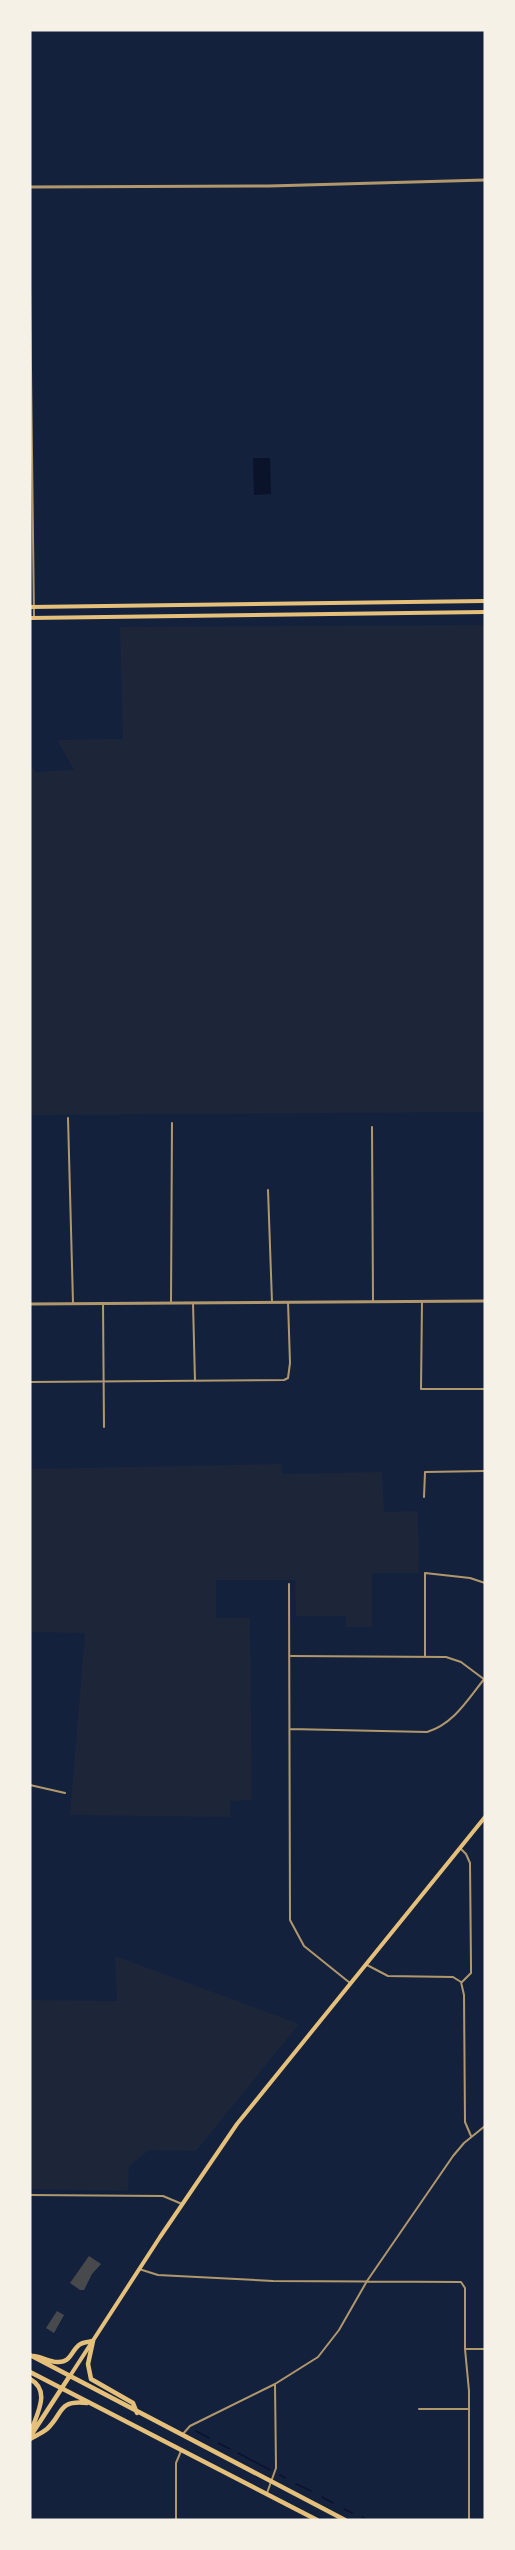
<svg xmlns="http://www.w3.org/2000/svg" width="515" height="2550" font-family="Bitter,serif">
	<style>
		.green { fill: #1d2539 }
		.water { fill: #0b132b }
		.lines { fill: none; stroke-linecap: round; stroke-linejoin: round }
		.stream { stroke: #0b132b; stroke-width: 1.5 }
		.building { fill: #48494c }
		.minor { stroke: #b1986c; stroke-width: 2 }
		.tertiary { stroke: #b1986c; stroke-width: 3 }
		.secondary { stroke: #e5c07b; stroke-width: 4 }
		.primary { stroke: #e5c07b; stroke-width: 4 }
		.trunk { stroke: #e5c07b; stroke-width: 4.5 }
	</style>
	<rect width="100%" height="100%" fill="#14213d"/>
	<!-- green -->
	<path class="green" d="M485,625V1112L30,1115V765L36,772L74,770L57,740L123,739L120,627Z
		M281,1464L282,1474L382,1472L384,1512L418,1511L419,1573H372V1627H346V1616H296L295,1580H216V1618H250L252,1800L230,1801V1817L70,1815L85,1633L30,1632V1469Z
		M115,1956L299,2024L196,2151L149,2150L129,2166L128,2191L30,2189V2000L117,2001Z"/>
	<!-- water -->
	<path class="water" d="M253,458H270L271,494L254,495Z"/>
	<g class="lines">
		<!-- stream -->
		<path class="stream" d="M196,2431L209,2438
			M218,2443L230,2449
			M238,2453L270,2470
			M280,2475L285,2478
			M296,2484L311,2491
			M322,2497L333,2503
			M344,2509L352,2513
			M362,2517L368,2520"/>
	</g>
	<!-- building -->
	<path class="building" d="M89,2256L101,2264L92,2274L84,2290H80L70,2283Z
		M57,2311L64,2315L54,2333L46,2328Z"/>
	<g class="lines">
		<!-- minor -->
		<path class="minor" d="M30,287L34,618
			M68,1118L73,1303
			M372,1127L373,1301
			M268,1190L272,1302
			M422,1301L421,1389H485
			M103,1303L104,1427
			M171,1303L172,1123
			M193,1303L195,1381
			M30,1382L284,1380L288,1378L290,1363L288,1302
			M424,1497L425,1472L485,1471
			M289,1584L290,1920L304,1946L350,1983
			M291,1656L446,1657L461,1662L485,1680
			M425,1657V1573L470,1578L485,1583
			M290,1729L427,1732C454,1724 468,1699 485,1678
			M30,1785L65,1793
			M460,1848L466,1854L470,1863L471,1966V1973L462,1982
			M367,1965L388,1976L453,1977L461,1982
			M461,1982L464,1995L465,2122L471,2136
			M30,2195L163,2196L182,2204
			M139,2269L158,2275L273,2281L461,2282L465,2288V2349L469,2391V2520
			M465,2349H485
			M419,2409H469
			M182,2435L190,2426L275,2384L318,2357L339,2330L367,2281L453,2156L464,2143L485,2126
			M267,2493L276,2468L275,2384
			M176,2520V2463L181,2451"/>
		<!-- tertiary -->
		<path class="tertiary" d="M30,187L269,186L485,180
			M30,1304L485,1301"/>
		<!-- secondary -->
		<path class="secondary" d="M30,607L485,601
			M30,618L485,612"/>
		<!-- primary -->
		<path class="primary" d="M70,2376L160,2237L237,2124L485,1817"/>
		<!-- trunk -->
		<path class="trunk" d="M30,2355L345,2520
			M34,2356C42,2357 50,2362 57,2362C71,2363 71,2351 79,2345C82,2342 89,2342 93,2341L88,2364L91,2379L133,2403L137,2413
			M30,2372L317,2520
			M30,2379C52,2391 36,2415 30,2434
			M30,2437L69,2377
			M30,2439C35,2436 42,2433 47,2429C64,2413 57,2400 87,2403"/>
	</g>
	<!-- border -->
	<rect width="515" height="2550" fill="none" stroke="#f6f1e7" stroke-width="63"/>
</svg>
